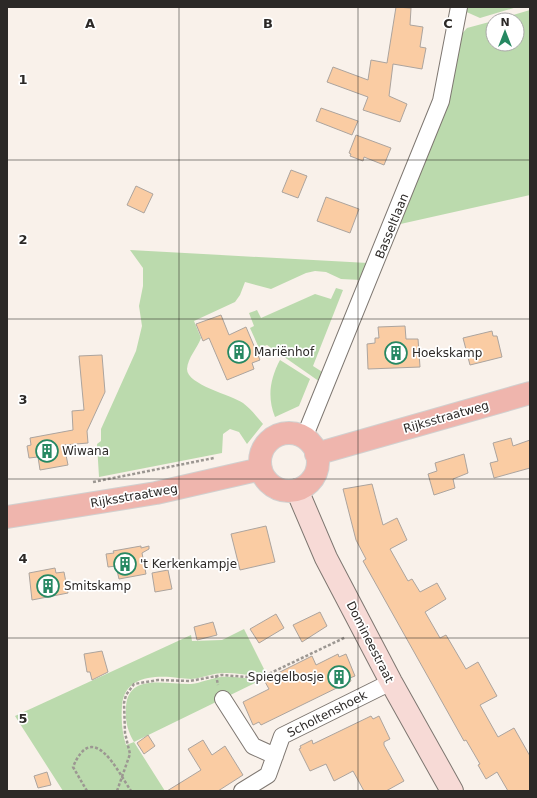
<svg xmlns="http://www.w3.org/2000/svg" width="537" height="798" font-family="'DejaVu Sans',sans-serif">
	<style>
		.green { fill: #bbdaad }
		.building { fill: #facca3; stroke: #aca49e }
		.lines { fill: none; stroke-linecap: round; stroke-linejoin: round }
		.minor-casing { stroke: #7e7771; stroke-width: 18 }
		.secondary-casing { stroke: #7e7771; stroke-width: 24 }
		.primary-casing { stroke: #d1d0cf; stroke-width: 24 }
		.path { stroke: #9c9792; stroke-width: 2.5; stroke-dasharray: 3 2; stroke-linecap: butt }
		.minor { stroke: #fff; stroke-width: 16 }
		.secondary { stroke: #f7dad6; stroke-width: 22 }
		.primary { stroke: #efb5ad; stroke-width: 22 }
		.grid { fill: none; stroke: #2c2927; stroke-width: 1; stroke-opacity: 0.55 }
		.labels { text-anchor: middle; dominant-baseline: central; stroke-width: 3.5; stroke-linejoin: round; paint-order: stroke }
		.street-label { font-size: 12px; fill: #2c2927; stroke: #fff }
		.poi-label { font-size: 12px; fill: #2c2927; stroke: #fff; text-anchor: start }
		.grid-label { font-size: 13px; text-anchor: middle; font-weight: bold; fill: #2c2927; stroke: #fff; stroke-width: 3.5; stroke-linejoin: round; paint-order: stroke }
	</style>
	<rect width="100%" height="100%" fill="#f9f1ea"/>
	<!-- green -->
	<path class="green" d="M463,7H517L480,18L462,10Z
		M530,10V195L396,225L460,36L467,28L493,21V44H517V20H496Z
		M130,250L368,263L361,280L341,279L326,272L315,271L306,273L271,289L245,282L240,295L235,302L194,321L201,338C197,349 188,357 187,369C187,385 232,395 243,403C251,409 257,417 263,424L247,444L239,432L230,429L223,434L222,453L99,477L97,444L101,441V429L136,351L142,326L139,306L143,286V268Z
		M336,288L343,290L313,366L327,375L323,384L267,345L259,348L250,328L254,326L249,313L257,310L261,318L315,294L331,299Z
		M280,360L310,379L299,406L275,417C267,397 270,379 280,360Z
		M244,629L266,673C253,678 240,673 227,673C214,672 203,678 191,679C187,679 183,678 179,678C155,675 124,676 122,706C121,719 122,733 126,745L134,742C127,730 125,720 126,707C128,672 168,685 191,684C201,683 211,678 221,677C234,676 248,679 261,680L134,742L165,791H63L15,716L191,635L192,641L222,640Z"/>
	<!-- building -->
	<path class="building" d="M396,7L411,8L410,25L423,27L420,47L426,48L422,69L393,64L389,96L407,104L400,122L363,110L368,97L327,82L333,67L368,80L371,60L387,63Z
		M321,108L358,121L352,135L316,121Z
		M356,135L391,148L384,165L364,157L363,161L350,156L351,154L349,153Z
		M291,170L307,176L298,198L282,192Z
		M136,186L153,194L144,213L127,205Z
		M326,197L359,209L350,233L317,221Z
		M221,315L229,335L246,327L260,360L252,363L254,369L227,380L209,338L203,341L196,324Z
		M405,326L406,339H418L420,367L368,369L367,344L375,343V338H379L378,327Z
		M492,331L493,336H497L502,357L470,365L463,338Z
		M102,355L105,392L87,431L88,443L64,445L68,465L40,470L38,457L29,458L27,446L31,445L30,438L73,430L72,411L84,410L79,356Z
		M511,438L513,446L530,440V468L494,478L490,463L498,461L493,443Z
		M464,454L468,473L453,479L455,488L434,495L428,474L437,471L435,463Z
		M372,484L383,525L397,518L407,540L390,549L408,581L412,579L420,592L437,583L446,599L425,612L440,638L446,635L466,669L478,662L497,696L480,705L498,737L514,728L530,756V791H508L497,772L486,779L478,765L480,764L466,740L464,741L363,561L366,559L356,540L343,489Z
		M266,526L275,562L240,570L231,534Z
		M141,546V548L149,546V549L142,553L146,574L119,579L116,566L108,567L106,554L114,553L113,551Z
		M55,568L56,573L64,572L68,593L32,600L29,573Z
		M168,570L172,589L155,592L152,573Z
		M320,612L327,626L302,642L293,625Z
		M276,614L284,628L259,643L250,629Z
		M213,622L217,635L197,640L194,627Z
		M102,651L108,672L92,680L90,672H87L84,654Z
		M338,654L339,657L346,654L355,676L350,678L351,681L261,725L259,722L253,725L243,702L269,689L264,680L312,656L316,665Z
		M371,716L373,719L379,716L390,739L384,742V745L404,781L386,791H364L353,771L334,781L326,764L310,771L299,749L301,748L300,746L312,740L313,744Z
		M148,735L155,746L144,754L137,743Z
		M203,740L212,755L225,746L243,775L218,791H167L201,770L188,749Z
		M47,772L51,785L38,788L34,776Z"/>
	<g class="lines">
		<!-- minor casing -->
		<g class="minor-casing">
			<path id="minor" d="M304,438L441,101L459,7
				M223,699L253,746L275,756
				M242,791L268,775L282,736L391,682"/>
		</g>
		<!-- secondary casing -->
		<g class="secondary-casing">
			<path id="secondary" d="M297,490L326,558L391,682L452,791"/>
		</g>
		<!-- primary casing -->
		<g class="primary-casing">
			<path id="primary" d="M260 462a29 29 0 1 1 58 0a29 29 0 1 1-58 0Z
				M316,454L530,393
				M7,517L156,493L261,469"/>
		</g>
		<!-- path -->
		<path class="path" d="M251 462a38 38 0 1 1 76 0a38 38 0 1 1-76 0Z
			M93,482L214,458
			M216,675L218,685
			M87,791L73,767C93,719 117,770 131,791
			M117,791L130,754L125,733L124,703L126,695L134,684L158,680L190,681L222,675L260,678L346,637"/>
		<!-- minor -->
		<use href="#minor" class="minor"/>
		<!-- secondary -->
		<use href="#secondary" class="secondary"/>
		<!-- primary -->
		<use href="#primary" class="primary"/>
	</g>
	<!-- grid -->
	<path class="grid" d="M179,7V791M358,7V791M7,160H530M7,319H530M7,479H530M7,638H530"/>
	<!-- icons -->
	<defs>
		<g id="building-ring" transform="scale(1.15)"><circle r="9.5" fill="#fff" stroke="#268862" stroke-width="1.5"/><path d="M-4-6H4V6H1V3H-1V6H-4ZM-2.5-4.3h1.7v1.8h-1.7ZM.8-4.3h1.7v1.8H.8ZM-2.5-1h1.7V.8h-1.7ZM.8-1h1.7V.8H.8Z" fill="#268862"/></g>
	</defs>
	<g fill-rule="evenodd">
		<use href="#building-ring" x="239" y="352"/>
		<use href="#building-ring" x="396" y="353"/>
		<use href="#building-ring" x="47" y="451"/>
		<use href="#building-ring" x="125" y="564"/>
		<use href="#building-ring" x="48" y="586"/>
		<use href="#building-ring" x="339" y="677"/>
	</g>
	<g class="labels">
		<!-- street labels -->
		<g class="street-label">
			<text transform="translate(392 226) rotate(-68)">Basseltlaan</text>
			<text transform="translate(446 417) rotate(-16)">Rijksstraatweg</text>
			<text transform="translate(134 496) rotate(-10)">Rijksstraatweg</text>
			<text transform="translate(370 642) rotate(63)">Domineestraat</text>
			<text transform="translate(327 714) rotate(-27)">Scholtenshoek</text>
		</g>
		<!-- poi labels -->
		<g class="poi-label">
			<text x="254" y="352">Mariënhof</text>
			<text x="412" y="353">Hoekskamp</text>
			<text x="62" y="451">Wiwana</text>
			<text x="140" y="564">'t Kerkenkampje</text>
			<text x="64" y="586">Smitskamp</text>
			<text x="324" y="677" text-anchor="end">Spiegelbosje</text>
		</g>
	</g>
	<g class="grid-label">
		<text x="90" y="28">A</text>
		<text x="268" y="28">B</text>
		<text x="448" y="28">C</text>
		<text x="23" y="84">1</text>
		<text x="23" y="244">2</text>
		<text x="23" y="404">3</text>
		<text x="23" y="563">4</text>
		<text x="23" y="723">5</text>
	</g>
	<!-- border -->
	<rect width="537" height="798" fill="none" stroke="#2c2927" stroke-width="16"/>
	<!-- north arrow -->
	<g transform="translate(505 32)"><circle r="19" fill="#ffffff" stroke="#aba9a9"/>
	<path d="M0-3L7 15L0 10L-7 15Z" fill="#268862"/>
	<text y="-6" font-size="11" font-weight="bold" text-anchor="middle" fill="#2c2927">N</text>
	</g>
</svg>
